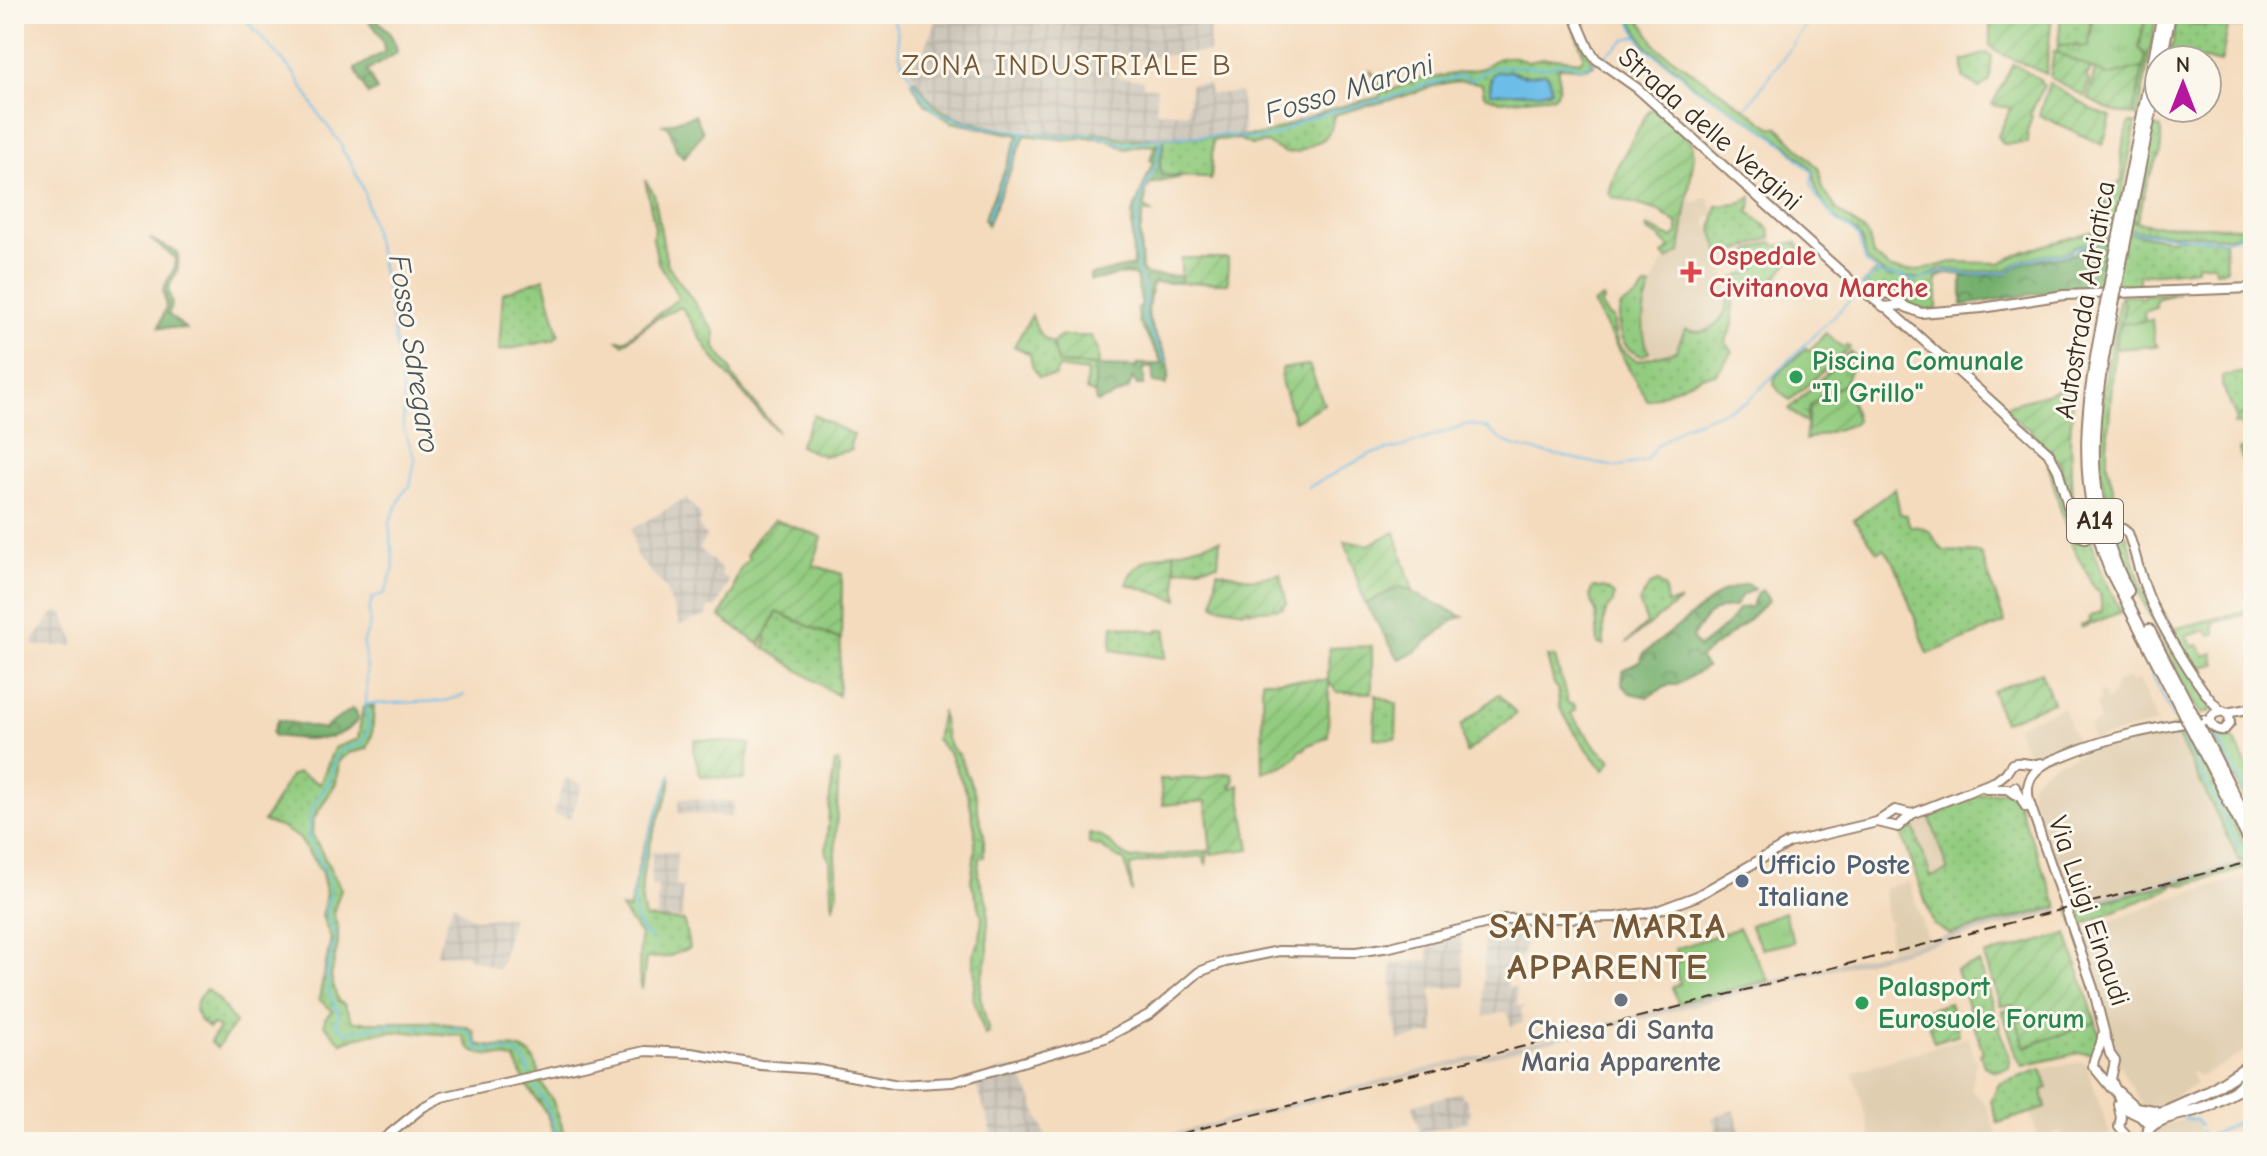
<svg xmlns="http://www.w3.org/2000/svg" width="2267" height="1156" font-family="'Comic Neue',sans-serif">
	<style>
		.built { fill: #e0ceb1 }
		.industrial { fill: url(#industrial-grid) }
		.railway { fill: #cac3b8 }
		.grass { fill: url(#grass-dots); stroke: #677b4f; stroke-width: 2; fill-rule: evenodd }
		.forest { fill: url(#forest-crowns); stroke: #586d46; stroke-width: 2 }
		.park { fill: url(#park-tufts); stroke: #677b4f; stroke-width: 2 }
		.garden { fill: url(#garden-furrows); stroke: #677b4f; stroke-width: 2 }
		.pitch { fill: #93cc80; stroke: #677b4f; stroke-width: 2 }
		.water { fill: #6cbee8; stroke: #547483; stroke-width: 2 }
		.lines { fill: none; stroke-linecap: round; stroke-linejoin: round }
		.stream { stroke: #6cbee8; stroke-width: 2 }
		.major-casing { stroke: #98826e; stroke-width: 12 }
		.highway-casing { stroke: #98826e; stroke-width: 14 }
		.major { stroke: #fff; stroke-width: 8 }
		.highway { stroke: #fff; stroke-width: 10 }
		.rail { stroke: #3b2a1e; stroke-width: 2; stroke-dasharray: 12 6; stroke-linecap: butt }
		.major-bridge-casing { stroke: #98826e; stroke-width: 12; stroke-linecap: butt }
		.highway-bridge-casing { stroke: #98826e; stroke-width: 14; stroke-linecap: butt }
		.major-bridge { stroke: #fff; stroke-width: 8 }
		.highway-bridge { stroke: #fff; stroke-width: 10 }
		.health-dot { fill: #e0444e; stroke: #fbf7ec; stroke-width: 3 }
		.leisure-dot { fill: #2e9e5b; stroke: #fbf7ec; stroke-width: 3 }
		.service-dot { fill: #5c6f8a; stroke: #fbf7ec; stroke-width: 3 }
		.worship-dot { fill: #6b7280; stroke: #fbf7ec; stroke-width: 3 }
		.labels { text-anchor: middle; dominant-baseline: central; stroke-width: 6; stroke-linejoin: round; paint-order: stroke }
		.shield { fill: #fbf7ec; stroke: #75685c; stroke-width: 2 }
		.shield-label { font-size: 26px; font-weight: bold; fill: #3b2a1e }
		.street-label { font-size: 28px; fill: #3b2a1e; stroke: #fbf7ec }
		.health-label { font-size: 28px; font-weight: bold; fill: #be3a42; stroke: #fbf7ec; text-anchor: start }
		.leisure-label { font-size: 28px; font-weight: bold; fill: #27864d; stroke: #fbf7ec; text-anchor: start }
		.service-label { font-size: 28px; font-weight: bold; fill: #4e5e75; stroke: #fbf7ec; text-anchor: start }
		.worship-label { font-size: 28px; font-weight: bold; fill: #5b616d; stroke: #fbf7ec }
		.neighbourhood-label { font-size: 30px; letter-spacing: 2px; fill: #765837; stroke: #fbf7ec }
		.water-label { font-size: 30px; font-style: italic; fill: #4a565b; stroke: #fbf7ec }
		.district-label { font-size: 36px; font-weight: bold; letter-spacing: 2px; fill: #765837; stroke: #fbf7ec }
	</style>
	<defs>
		<pattern id="industrial-grid" width="8" height="8" patternUnits="userSpaceOnUse" patternTransform="scale(2)"><rect width="8" height="8" fill="#cac3b8"/><path d="M0 4h8M4 0v8" fill="none" stroke="#aea89e"/></pattern>
		<pattern id="grass-dots" width="8" height="8" patternUnits="userSpaceOnUse" patternTransform="scale(2)"><rect width="8" height="8" fill="#93cc80"/><path d="M2 2h.1M6 6h.1" fill="none" stroke="#80af6e" stroke-width="1.8" stroke-linecap="round"/></pattern>
		<pattern id="forest-crowns" width="20" height="18" patternUnits="userSpaceOnUse" patternTransform="scale(2)"><rect width="20" height="18" fill="#76b06e"/><path d="M2 6a3 3 0 1 1 6 0M12 15a3 3 0 1 1 6 0" fill="none" stroke="#628f5a"/></pattern>
		<pattern id="park-tufts" width="24" height="20" patternUnits="userSpaceOnUse" patternTransform="scale(2)"><rect width="24" height="20" fill="#93cc80"/><path d="M3 7l-1-3M5 7V3M7 7l1-3M15 17l-1-3M17 17v-4M19 17l1-3" fill="none" stroke="#80af6e"/></pattern>
		<pattern id="garden-furrows" width="10" height="10" patternUnits="userSpaceOnUse" patternTransform="scale(2)"><rect width="10" height="10" fill="#93cc80"/><path d="M-1 1l2-2M0 10L10 0M9 11l2-2" fill="none" stroke="#80af6e"/></pattern>
	</defs>
	<rect width="100%" height="100%" fill="#fbf7ec"/>
	<filter id="ink" filterUnits="userSpaceOnUse"><feTurbulence type="fractalNoise" baseFrequency=".0125" numOctaves="2"/><feDisplacementMap in="SourceGraphic" scale="16" xChannelSelector="R" yChannelSelector="G"/><feConvolveMatrix kernelMatrix="1 2 1 2 8 2 1 2 1" color-interpolation-filters="sRGB"/></filter>
	<filter id="wash" filterUnits="userSpaceOnUse"><feTurbulence type="fractalNoise" baseFrequency=".006" numOctaves="4" result="noise"/><feDisplacementMap in="SourceGraphic" scale="32" xChannelSelector="R" yChannelSelector="G"/><feGaussianBlur stdDeviation="1.8" result="paint"/><feColorMatrix in="noise" values="0 0 0 0 0 0 0 0 0 0 0 0 0 0 0 0 0 1.4 0 .05"/><feComposite in="paint" operator="in"/></filter>
	<g filter="url(#wash)">
		<rect width="100%" height="100%" fill="#f4dbbe"/>
		<!-- built -->
		<path class="built" d="M1708,197L1715,214L1706,219L1726,278L1728,301L1723,316L1715,327L1709,330L1692,332L1676,351L1658,356L1649,352L1645,343L1643,311L1646,300L1661,265L1680,251L1689,199L1695,202Z
			M2129,678L2131,683L2139,679L2157,723L2092,740L2089,727L2099,721L2096,704L2100,702L2098,694L2102,692L2107,702L2114,693L2115,683Z
			M2063,707L2078,746L2034,763L2030,761L2016,726Z
			M2173,727L2240,861L2072,903L2070,897L2065,894L2030,792L2033,781L2043,770L2055,763L2124,737Z
			M1927,814L1948,871L1931,877L1911,819L1924,815L1925,818Z
			M2252,875L2253,1048L2200,1077L2190,1071L2196,1084L2156,1108L2142,1106L2114,1055L2109,1038L2111,1026L2097,995L2081,938L2087,931L2170,898Z
			M1909,882L1928,940L1890,949L1888,925L1892,923L1887,920L1884,888Z
			M1967,1037L1976,1062L1971,1090L1986,1104L2000,1142H1873L1853,1072Z
			M2085,1061L2110,1134L2086,1142H2065L2061,1132L2039,1139L2030,1113L2046,1108L2042,1089L2048,1087L2042,1069Z
			M2188,1119L2197,1123L2203,1142H2149V1134L2160,1126Z"/>
		<!-- industrial -->
		<path class="industrial" d="M938,14H1226L1224,18L1210,20L1209,52L1144,57L1120,55L1118,77L1143,80V86L1157,88L1156,111L1188,113L1190,84H1209L1210,94L1240,92L1244,131L1241,134L1122,139L1108,133L1090,131L1052,134L960,119L947,113L927,98L908,67L924,52Z
			M686,498L701,515L699,525L706,537L699,548L721,569V575L729,580L717,607H710L707,612L708,615L680,625L665,587L636,556L632,529Z
			M55,612H62L74,640V646H34V639Z
			M565,778L582,784L571,819L553,814Z
			M680,798L734,802L732,817L678,813Z
			M652,851L677,852L676,887L683,888L682,918H657L658,887L651,886Z
			M453,903L468,916L476,919L512,916L501,964L497,969L467,957L466,954L436,955Z
			M1525,920L1524,949L1521,957L1508,958L1507,987H1516L1517,1006L1526,1007L1521,1009L1522,1023L1511,1026L1507,1012L1484,1016V926Z
			M1461,933L1465,987L1431,989L1435,1033L1398,1041L1394,1015L1391,963L1428,960V942Z
			M1012,1068L1027,1087L1048,1142H995L974,1078Z
			M1461,1092L1463,1098H1466L1471,1116L1468,1117L1469,1121L1420,1133L1412,1105Z
			M1734,1110L1744,1142H1720L1712,1117Z"/>
		<!-- railway -->
		<path class="railway" d="M2253,858V863L2069,911L2067,905Z
			M2058,907L2060,912L1609,1027L1607,1023Z
			M1602,1024L1604,1028L1153,1142H1139Z"/>
		<!-- grass -->
		<path class="grass" d="M1568,14H1571L1594,65C1576,72 1578,66 1559,67V86L1555,96L1501,101L1484,95L1482,84C1450,74 1420,93 1390,100C1371,105 1352,109 1334,115L1331,129L1324,139L1298,152L1285,153L1267,143L1251,145L1239,139L1213,140L1211,180L1205,177L1161,176L1158,143L1155,146L1142,145L1126,149L1105,139L1085,137L1068,140L1025,135L987,225L984,219L1019,135L951,122L925,104L911,82L915,79C923,90 927,100 939,108C964,126 1035,135 1067,134C1090,134 1099,129 1122,139L1263,135L1327,110L1379,97L1381,94L1370,70L1387,92L1420,78L1427,79L1483,68C1496,56 1513,53 1527,62C1544,55 1563,59 1580,61L1584,55ZM1516,72C1525,78 1537,73 1548,75L1551,85L1548,92H1490V79Z
			M2061,14H2091L2088,47L2058,45Z
			M2146,14H2157L2138,117L2133,115L2146,56L2139,49Z
			M2177,14H2183L2182,23L2228,26L2221,63L2205,59L2166,60L2173,42Z
			M1986,53L1992,56L1990,80L1979,88L1963,77V61Z
			M2129,123H2136L2121,199L2137,202L2153,126L2161,128V152L2148,179L2137,220L2118,217L2098,228C2113,205 2101,206 2104,187L2113,184L2117,186L2122,179L2121,153Z
			M645,180L654,194L667,264L715,332V347L730,368L733,377L778,432L761,415L711,355L683,309L679,307L654,320L623,344L618,340H625L679,298L658,262L653,238L655,228Z
			M1752,197L1749,212L1769,229L1771,238L1721,257L1712,230L1717,206L1737,204Z
			M2115,231L2168,239L2191,237L2225,241L2226,270L2215,271L2214,264H2196V269L2139,275V290H2100L2112,234Z
			M1772,242L1777,246L1796,242L1800,248L1777,277L1738,289L1734,278L1756,269L1748,251Z
			M1875,271L1888,277L1900,276L1913,281L1948,272L1968,276L1948,273L1937,278V310L1926,311L1865,289L1862,285Z
			M544,278L559,334L554,340L499,351L503,293Z
			M1645,287H1651C1642,307 1640,331 1649,352L1642,356C1619,349 1615,326 1621,306L1637,297Z
			M1733,292V325L1725,342L1733,351L1716,374L1702,376L1647,401L1593,304L1603,298L1604,301L1600,305L1608,316L1613,318C1615,341 1617,351 1638,361L1676,351L1685,329C1712,339 1728,318 1729,293Z
			M2120,297L2124,300L2125,310L2116,336L2107,446V464L2121,518L2119,525L2114,527L2111,524C2107,504 2101,483 2101,463C2098,407 2109,352 2120,297Z
			M1032,315C1036,328 1039,337 1052,343L1059,364L1095,366V394L1086,390L1087,372L1058,368L1055,376L1039,377L1032,366L1030,354L1014,346Z
			M1850,352L1856,356L1844,385L1823,394L1807,413L1808,425L1789,409Z
			M2253,371C2253,388 2249,398 2245,414L2236,418L2222,385V376Z
			M2045,453L2056,473L2074,538L2081,542L2091,540L2103,575L2121,612L2081,628L2080,626L2090,622L2089,617L2102,611L2100,593L2094,587L2069,540Z
			M1895,488L1900,514L1906,515L1910,526C1936,527 1929,536 1944,551L1981,553L2005,623L1928,654L1895,564L1884,549L1878,552L1854,520Z
			M2119,532L2127,536L2143,592L2210,704L2211,711L2201,714L2196,707L2131,578L2116,540Z
			M1220,540L1218,564L1176,570L1174,552Z
			M1658,582L1665,588L1667,604L1680,601L1626,643L1647,623L1639,602L1650,585Z
			M1593,587L1606,589L1614,595L1613,603C1600,614 1604,629 1604,645L1598,644L1596,611C1591,605 1588,594 1593,587Z
			M2150,590L2174,629L2253,609V613L2213,623L2215,634L2209,635L2207,630L2186,636L2191,646L2198,645L2205,656L2213,653L2216,664L2192,669L2158,610Z
			M777,612L841,640L838,696L765,648L767,638L764,636Z
			M1113,625L1158,632V629L1167,630L1165,658L1111,650Z
			M1547,657L1555,658L1568,703L1575,706V711L1570,713L1597,748L1611,760L1604,770L1580,740L1559,707L1558,689L1554,684Z
			M1499,694L1516,714L1466,753L1461,726Z
			M1376,695L1397,704L1396,739L1374,738Z
			M374,706L372,735L367,749L349,753L339,761L336,783L313,820L312,834L341,889L333,913L338,929V943L331,977L338,1001L344,1004L353,1022H432L467,1027L473,1030L477,1044C492,1050 509,1044 523,1050C541,1057 537,1085 552,1099L568,1142H556L547,1114L527,1086L515,1060C494,1051 471,1063 463,1036C423,1033 379,1025 342,1043L324,1025L325,1018L333,1011L319,999L331,939L322,916L326,893L322,873L299,838L280,827L263,822L291,775L299,773L320,784L334,748L358,739L363,707Z
			M942,711C944,726 944,746 959,755L977,798V809L984,833V857H979L978,874L988,905V956L981,979L980,996L989,1033L985,1035L973,997L975,978L973,955L980,941L982,916L971,881L975,852V831L969,797L950,755L936,739Z
			M2185,725L2251,858L2240,861L2173,727Z
			M2206,725L2217,732L2227,733L2235,741L2253,779V817L2227,762Z
			M835,762L839,763L835,858L838,891L833,908L830,860L826,854L830,796Z
			M671,775C671,788 666,800 661,812C649,845 635,884 645,918L684,921L689,948L668,957L646,958L642,990L639,975L640,935L621,908L629,909L641,856Z
			M2006,791L2015,797L2058,907L1950,934L1934,925L1902,835L1911,819L1931,877L1948,871L1928,812L1974,795Z
			M1089,833C1105,834 1116,852 1131,859L1208,851L1206,865L1203,856L1152,861L1130,866L1132,893L1125,862L1099,846L1089,844Z
			M2253,863V867L2184,885L2174,884L2167,890L2078,926L2075,925L2069,910Z
			M1979,963L2010,1060L2009,1068L1995,1071L1984,1066L1980,1054L1983,1052L1956,970Z
			M206,989L218,999L235,1023L217,1048L210,1042L219,1028L212,1024L209,1028L200,1021L195,1010L198,999Z
			M2013,1009L2025,1047L2096,1022L2100,1038L2092,1053H2078L2023,1066L2017,1057L2002,1010Z
			M2041,1069L2048,1088L2042,1090L2046,1108L1998,1123L1991,1101L1999,1084Z"/>
		<!-- forest -->
		<path class="forest" d="M362,14H371C382,24 397,38 397,53L367,71L377,90L368,95L355,69L384,52C385,37 373,24 362,14Z
			M695,115L703,132L684,158L676,149L669,127L663,125Z
			M1164,142L1160,164L1161,175L1186,176L1150,184L1146,191L1145,207L1152,213H1143L1140,233L1142,271L1147,275L1181,276V283H1152C1150,295 1146,312 1150,323C1157,345 1177,360 1166,385L1153,383V368H1144V385H1137L1133,378L1128,390L1097,403L1095,399V366L1137,367V364H1163L1139,322L1138,309L1142,306L1136,276C1121,270 1106,281 1090,280V275L1133,266L1132,215L1153,162L1150,160L1155,146Z
			M2112,234L2100,290L2048,292L1962,305V277L2007,273L2025,262L2074,254C2082,244 2100,243 2112,234Z
			M150,239L177,252C181,268 176,274 168,288L172,305L168,314L186,329L159,327L166,307L163,289L175,267V258Z
			M1747,584L1754,589L1742,595L1734,607C1710,607 1703,620 1692,638L1699,647L1727,625L1739,608L1751,607L1757,593L1762,590L1769,600L1743,625L1699,658L1706,667L1677,685H1669L1647,697L1630,693L1622,684L1623,671L1640,661L1644,653L1723,591Z
			M1400,586L1463,617L1455,619L1414,653L1399,659L1365,604Z
			M352,709L356,711L358,720C335,746 306,739 274,736L272,733L278,720L323,729Z"/>
		<!-- park -->
		<path class="park" d="M1628,14H1637L1657,47L1771,127L1779,128L1819,169L1823,189L1838,211L1863,230L1869,238L1873,255L1891,269L1919,271L1952,262L2000,263L2025,251L2094,231L2118,219L2152,225L2240,227L2253,229V239L2248,240L2238,235C2218,239 2207,235 2187,234C2162,234 2140,233 2115,227L2099,239L2073,247L2071,251L2025,259L2006,270L1966,273L1944,269L1920,279L1885,274L1866,260C1865,252 1864,243 1859,236C1854,228 1846,227 1839,221C1825,211 1813,190 1814,172L1787,144L1690,83L1682,73L1647,47Z
			M2093,14H2146L2139,48L2146,55L2143,68L2107,76L2057,53L2058,45L2089,47Z
			M2152,320L2154,341L2158,346L2116,349V336L2121,324Z
			M1784,912L1794,942L1762,949L1750,925Z"/>
		<!-- garden -->
		<path class="garden" d="M1990,14H2052L2046,74L1995,51L1990,46Z
			M2183,14H2253V28L2181,23Z
			M2054,51L2091,68L2089,74L2086,75L2089,81L2085,97L2050,77Z
			M2013,64L2041,80L2040,82L2044,85L2030,115L2032,116L2027,132L2028,143L2003,144L1998,136L2011,108L1992,105Z
			M2143,68L2133,115L2111,111L2088,99L2095,70L2107,76Z
			M2049,83L2093,110L2111,117L2103,145L2039,115Z
			M1655,109L1692,143L1694,155L1680,252L1667,260L1663,255L1670,248L1659,237L1646,230L1647,227L1672,238L1678,234V225L1659,211L1612,197L1609,193L1617,167L1649,110Z
			M1181,258H1228V283H1181Z
			M2179,293L2156,299V308L2144,312L2145,321L2121,324L2125,304L2121,295H2139L2140,299H2143V295Z
			M1061,336H1091L1098,350L1099,366L1059,364L1052,343Z
			M1309,365L1324,404L1294,421L1282,384L1281,369L1298,366L1300,369L1301,366Z
			M1844,385L1848,389L1856,421L1854,424L1805,440L1810,406L1823,394Z
			M2074,385L2070,437L2072,508L2059,460H2056L2028,427H2024L2002,407Z
			M2253,394V490L2239,450L2245,447L2247,435L2240,424L2234,425L2236,418L2245,414V406Z
			M814,415L854,435L850,444L852,450L822,456L821,454H818L799,446Z
			M775,520L822,537L813,565L842,574L841,640L777,612L762,641V646L720,617L731,595L734,593C733,582 740,565 749,559L747,554L758,535Z
			M1395,532L1413,591L1400,586L1365,604L1345,541L1368,545Z
			M1174,552L1178,600L1127,584C1131,561 1155,557 1174,552Z
			M1217,571L1253,579L1280,574L1287,604L1282,605L1283,608L1249,611L1248,608L1244,611L1218,606L1214,604Z
			M1372,646V693L1337,692L1329,682L1328,737L1306,746L1305,749L1300,750C1295,764 1277,768 1263,772L1262,680H1328L1329,648Z
			M2041,672L2053,702L2003,722L1992,691Z
			M695,739L750,744L744,780L701,776L693,750Z
			M1223,773L1233,774L1234,783L1230,785L1233,788L1239,785L1250,849L1211,854L1206,801L1163,805L1160,779H1169L1170,781L1175,778L1202,779Z
			M2067,934L2096,1022L2025,1047L2012,1005H2000L1984,956Z
			M1949,1003L1959,1034L1934,1042L1924,1011Z"/>
		<!-- pitch -->
		<path class="pitch" d="M1826,333L1843,348L1847,345L1850,348L1790,400L1780,393L1774,384L1775,377L1806,348L1809,351Z
			M1739,928L1769,980L1678,1003L1672,987L1680,984L1673,964L1680,961L1675,949Z"/>
		<!-- water -->
		<path class="water" d="M1510,71L1524,76L1545,73L1549,77L1551,90L1540,93H1490L1492,75L1496,72Z"/>
		<g class="lines">
			<!-- stream -->
			<path class="stream" d="M240,14L294,73L320,116L341,144L343,152L350,160L364,192L387,290L404,400L403,427L415,459L410,486L403,493L389,523L394,567L385,593L372,598L369,611L370,624L363,644L367,669L366,702L368,730L363,743L340,751L335,758L330,780L311,810L308,833L309,840L329,880L331,890L326,913L335,935L327,973L328,990L339,1014L336,1024L345,1032L386,1025L463,1029L471,1034L478,1049C503,1054 523,1042 530,1075
				M890,14L897,29L900,56L905,68L924,98L936,112L973,125L1067,137L1088,133L1123,144L1163,138L1226,135L1261,139L1276,135L1301,121L1323,114L1395,96L1417,87L1462,76L1472,80L1486,70L1501,66L1546,67L1566,63L1582,68L1596,61
				M1627,14L1644,47L1681,74L1689,84C1722,103 1756,122 1786,146C1796,154 1801,166 1813,172L1811,184L1816,196L1837,221L1852,230L1858,237L1866,263L1882,275L1901,276L1914,281L1948,271L1970,275L2007,272L2024,260L2072,252L2073,249L2100,240L2118,229
				M1601,58L1627,39L1637,36
				M1747,107L1815,14
				M1162,140L1157,162L1140,200L1136,231L1137,269L1145,290L1144,320L1167,363
				M987,219L1023,132
				M2132,232L2224,240L2240,236L2247,241L2253,240
				M1862,287L1877,271
				M1504,441L1516,447L1615,467L1646,461L1656,446L1684,426L1747,402L1858,292
				M1309,487L1370,454L1402,447L1468,424L1486,428L1502,440
				M2123,612L2173,718
				M366,704L445,701L464,695
				M2206,725L2220,742L2253,806
				M2180,731L2246,860
				M652,940C642,933 636,923 634,910C630,878 661,806 671,773
				M532,1081L546,1104L561,1142
				M2182,1118L2196,1120L2200,1126
				M2201,1131L2205,1138L2246,1118L2253,1085"/>
		</g>
	</g>
	<g filter="url(#ink)">
		<g class="lines">
			<!-- major casing -->
			<g class="major-casing">
				<path id="major" d="M1574,14L1589,49L1596,59L1637,88L1858,287L1884,307L1903,305
					M1872,295L1890,293L1906,307L1921,313L1982,308L2064,295L2253,288
					M1886,307L2048,452L2058,470L2076,535L2085,538
					M2116,529H2123L2128,533C2135,551 2138,569 2145,587C2154,615 2199,691 2221,711
					M2226,713L2253,708
					M2015,787L2026,807
					M1986,789H2008L2018,796
					M1878,822L1898,827L1912,814L1996,781L2006,773L2012,764C2022,760 2030,767 2041,763
					M2102,1036C2102,1048 2093,1055 2093,1066L2111,1088
					M2118,1104L2121,1117L2119,1127L2133,1142
					M380,1142L423,1107L442,1097L645,1051L691,1053L761,1065L814,1069L898,1085L953,1082L1105,1038L1150,1014L1199,972L1225,962L1279,951L1356,952L1390,947L1504,919L1616,917L1654,912L1697,896L1789,843L1877,822L1895,810L1912,814
					M2141,1142L2149,1130V1125L2143,1118L2127,1110L2119,1098L2111,1079L2115,1061L2110,1054L2093,988L2029,801C2027,790 2027,781 2035,772C2043,762 2057,759 2068,754C2112,736 2155,728 2202,720L2209,721C2213,727 2216,731 2224,730L2230,723L2229,716L2223,711L2215,713L2211,717V725"/>
			</g>
			<!-- highway casing -->
			<g class="highway-casing">
				<path id="highway" d="M2161,60L2170,14
					M2126,199L2163,14
					M2133,200L2159,70
					M2105,309C2087,401 2074,479 2110,570L2184,714
					M2112,310C2092,412 2078,494 2128,591
					M2149,630L2192,713
					M2197,723L2253,832
					M2190,725L2253,848
					M2211,1090L2253,1063
					M2116,1091L2135,1108L2154,1111
					M2217,1101L2235,1091L2253,1074
					M2143,1118L2168,1110L2206,1093
					M2149,1128C2165,1113 2192,1114 2212,1104"/>
			</g>
			<!-- major -->
			<use href="#major" class="major"/>
			<!-- highway -->
			<use href="#highway" class="highway"/>
			<!-- rail -->
			<path class="rail" d="M1147,1142L2253,861"/>
			<!-- major-bridge casing -->
			<g class="major-bridge-casing">
				<path id="major-bridge" d="M2085,538L2116,529"/>
			</g>
			<!-- highway-bridge casing -->
			<g class="highway-bridge-casing">
				<path id="highway-bridge" d="M2105,309L2126,199
					M2112,310L2133,200
					M2192,713L2197,723
					M2184,714L2190,725"/>
			</g>
			<!-- major-bridge -->
			<use href="#major-bridge" class="major-bridge"/>
			<!-- highway-bridge -->
			<use href="#highway-bridge" class="highway-bridge"/>
		</g>
	</g>
	<!-- markers -->
	<path class="health-dot" d="M1687 260h8v8h8v8h-8v8h-8v-8h-8v-8h8z"/>
	<g class="leisure-dot">
		<circle cx="1796" cy="377" r="8"/>
		<circle cx="1862" cy="1003" r="8"/>
	</g>
	<circle class="service-dot" cx="1742" cy="881" r="8"/>
	<circle class="worship-dot" cx="1621" cy="1000" r="8"/>
	<g class="labels">
		<!-- shield labels -->
		<rect class="shield" x="2067" y="499" width="56" height="44" rx="6"/>
		<g class="shield-label">
			<text x="2095" y="521">A14</text>
		</g>
		<!-- street labels -->
		<g class="street-label">
			<text transform="translate(1710 129) rotate(41)">Strada delle Vergini</text>
			<text transform="translate(2085 300) rotate(-80)">Autostrada Adriatica</text>
			<text transform="translate(2089 911) rotate(71)">Via Luigi Einaudi</text>
		</g>
		<!-- health labels -->
		<g class="health-label">
			<text x="1709" y="256">Ospedale<tspan x="1709" dy="32">Civitanova Marche</tspan></text>
		</g>
		<!-- leisure labels -->
		<g class="leisure-label">
			<text x="1812" y="361">Piscina Comunale<tspan x="1812" dy="32">"Il Grillo"</tspan></text>
			<text x="1878" y="987">Palasport<tspan x="1878" dy="32">Eurosuole Forum</tspan></text>
		</g>
		<!-- service labels -->
		<g class="service-label">
			<text x="1758" y="865">Ufficio Poste<tspan x="1758" dy="32">Italiane</tspan></text>
		</g>
		<!-- worship labels -->
		<g class="worship-label">
			<text x="1621" y="1030">Chiesa di Santa<tspan x="1621" dy="32">Maria Apparente</tspan></text>
		</g>
		<!-- neighbourhood labels -->
		<g class="neighbourhood-label">
			<text x="1067" y="65">ZONA INDUSTRIALE B</text>
		</g>
		<!-- water labels -->
		<g class="water-label">
			<text transform="translate(1349 89) rotate(-17)">Fosso Maroni</text>
			<text transform="translate(414 354) rotate(81)">Fosso Sdregaro</text>
		</g>
		<!-- district labels -->
		<g class="district-label">
			<text x="1608" y="926">SANTA MARIA<tspan x="1608" dy="41">APPARENTE</tspan></text>
		</g>
	</g>
	<!-- margin -->
	<rect width="2267" height="1156" fill="none" stroke="#fbf7ec" stroke-width="48"/>
	<!-- north arrow -->
	<g transform="translate(2183 84)"><circle r="38" fill="#fbf7ec" stroke="#aea59a" stroke-width="2"/>
	<path d="M0-6L14 30L0 20L-14 30Z" fill="#b5179e"/>
	<text y="-12" font-size="22" font-weight="bold" text-anchor="middle" fill="#3b2a1e">N</text>
	</g>
</svg>
